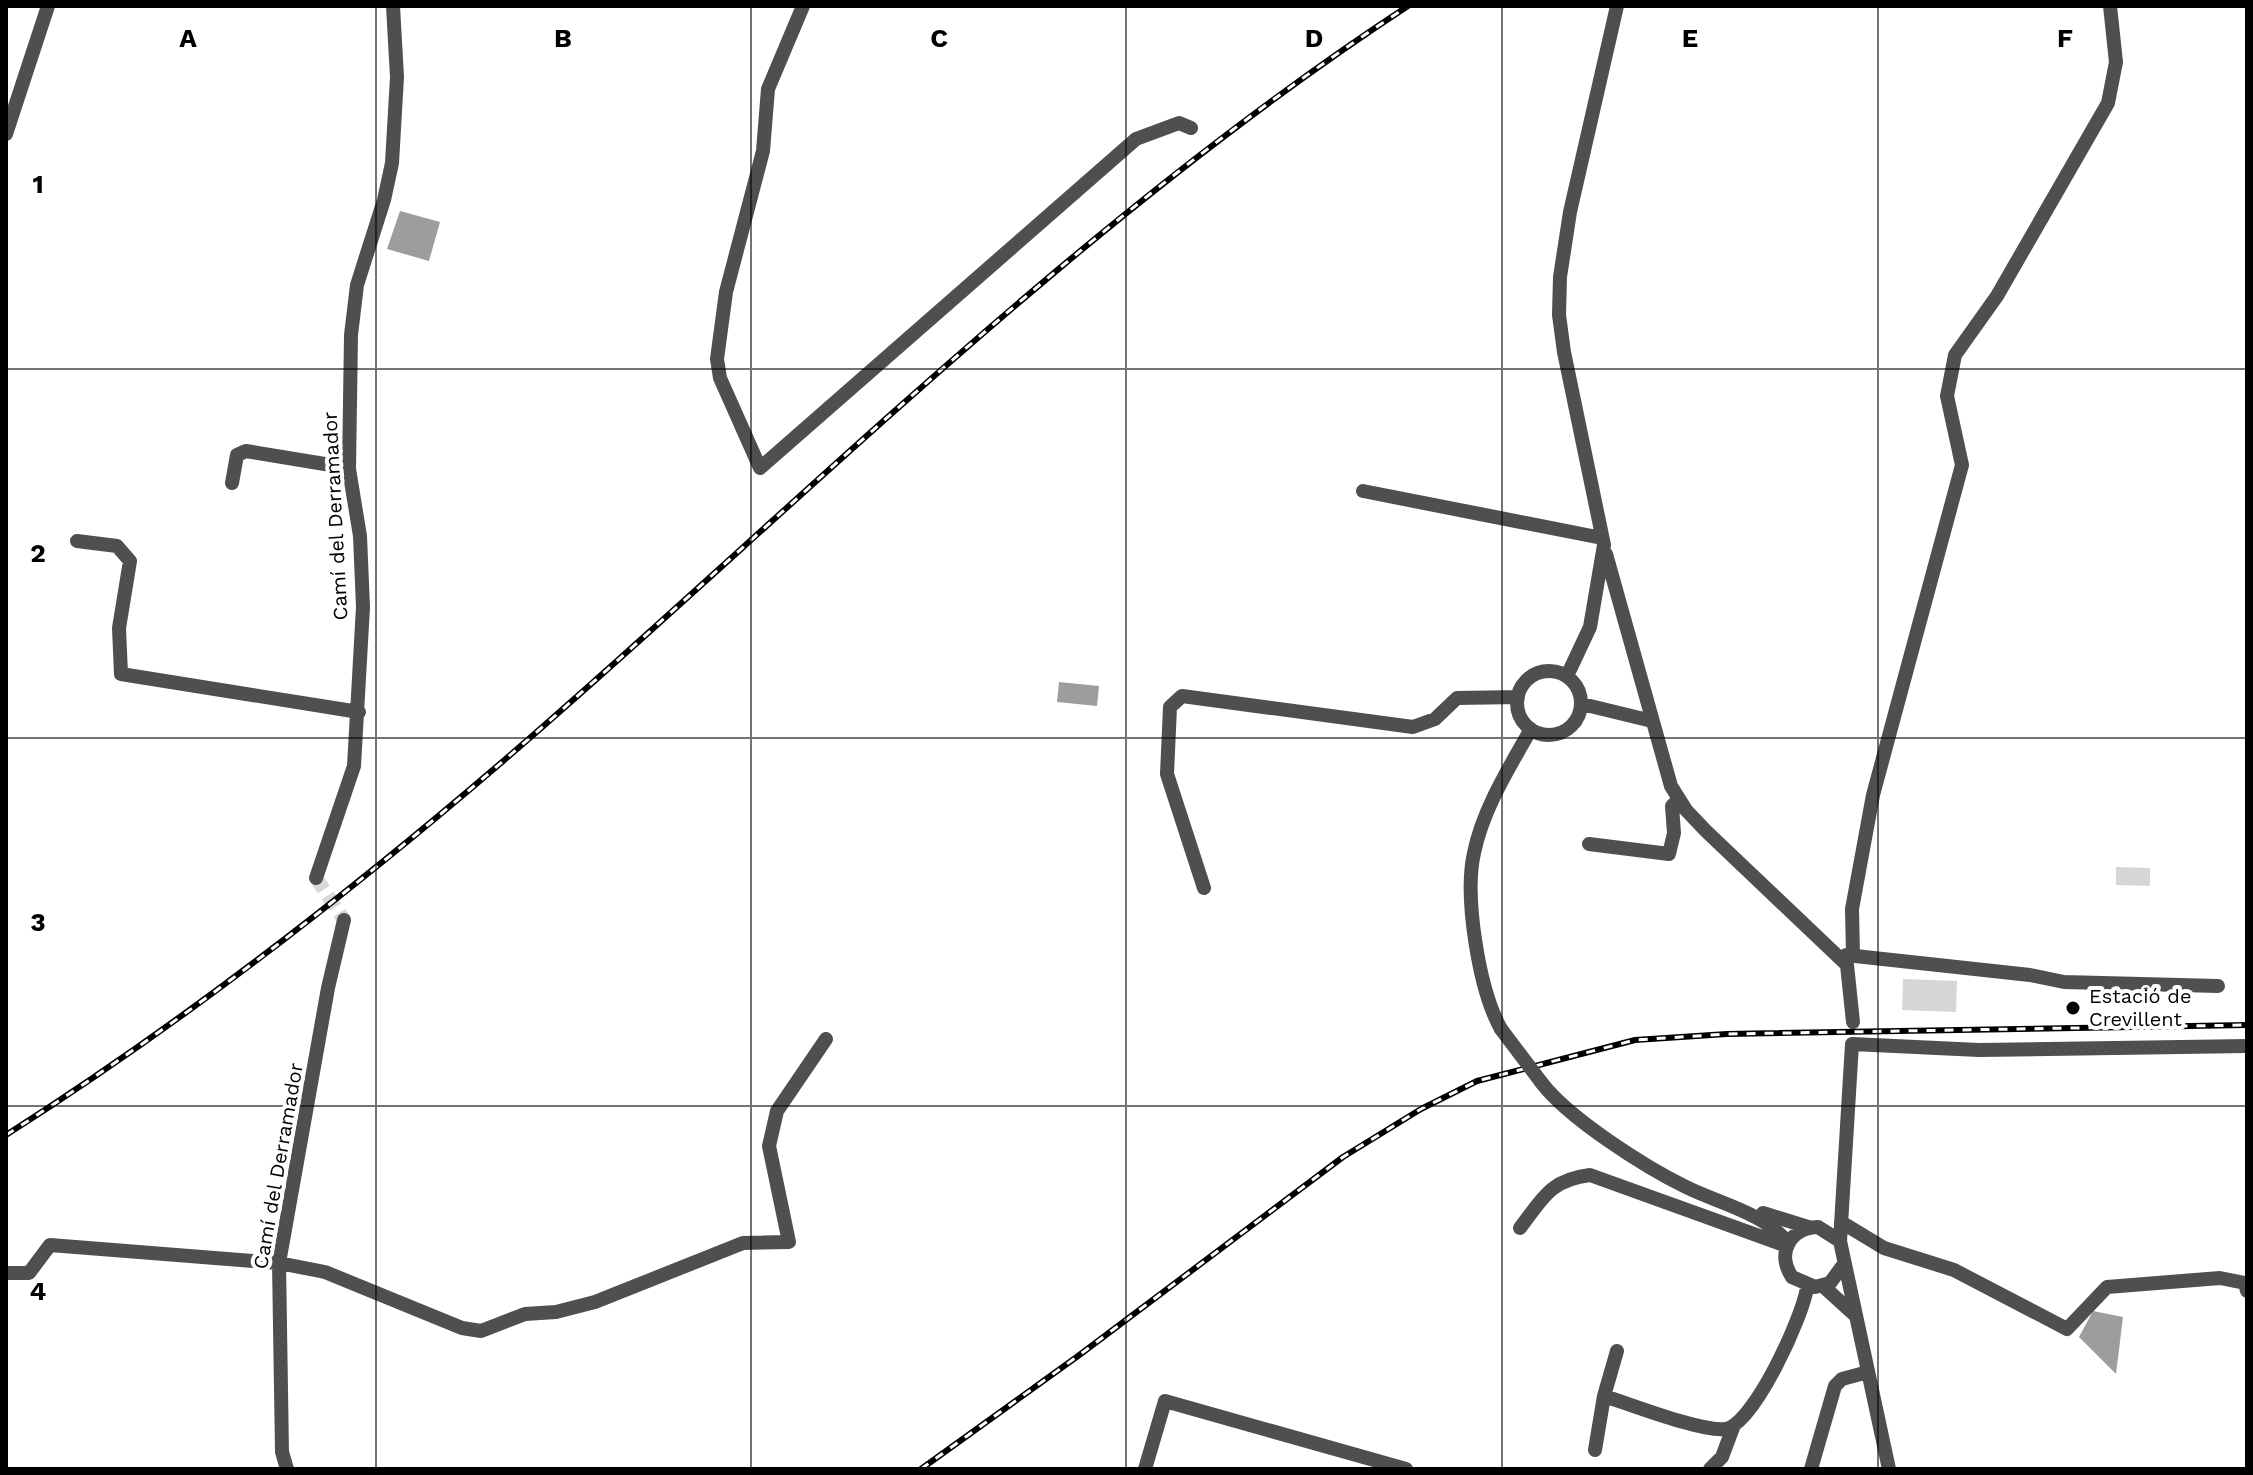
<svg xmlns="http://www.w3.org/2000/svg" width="2253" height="1475" font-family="'Work Sans',sans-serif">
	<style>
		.green { fill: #d6d6d6 }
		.water { fill: #9d9d9d }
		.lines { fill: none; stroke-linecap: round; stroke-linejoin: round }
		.minor-tunnel { stroke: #d9d9d9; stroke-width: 14; stroke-dasharray: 14 7; stroke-linecap: butt }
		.minor { stroke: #4f4f4f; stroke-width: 14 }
		.rail-casing { stroke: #000; stroke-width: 6 }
		.rail { stroke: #fff; stroke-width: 3; stroke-dasharray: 9; stroke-linecap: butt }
		.minor-bridge { stroke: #4f4f4f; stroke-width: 14 }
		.grid { fill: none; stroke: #000; stroke-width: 2; stroke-opacity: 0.55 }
		.poi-dot { fill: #000; stroke: #fff; stroke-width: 3 }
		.labels { text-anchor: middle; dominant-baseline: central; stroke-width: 8; stroke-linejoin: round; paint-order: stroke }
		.street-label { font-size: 20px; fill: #000; stroke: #fff }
		.poi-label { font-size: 20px; fill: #000; stroke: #fff; text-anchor: start }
		.grid-label { font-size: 26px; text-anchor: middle; font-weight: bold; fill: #000; stroke: #fff; stroke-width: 8; stroke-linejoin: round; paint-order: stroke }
	</style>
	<rect width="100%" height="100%" fill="#fff"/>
	<!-- green -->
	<path class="green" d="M2116,867L2150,868V886L2116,885Z
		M1903,979L1957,981L1956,1012L1902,1010Z"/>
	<!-- water -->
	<path class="water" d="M400,211L440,222L429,261L387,249Z
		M1059,682L1099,686L1097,706L1057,702Z
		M2093,1311L2123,1317L2116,1374L2079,1337Z"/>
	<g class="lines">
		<!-- minor-tunnel -->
		<path class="minor-tunnel" d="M316,878L344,920"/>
		<!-- minor -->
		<path class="minor" d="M803,6L768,89L763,151L726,292L717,359L720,378L760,468L1136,139L1179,123L1191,128
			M6,134L48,6
			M232,483L237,455L246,451L349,468
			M1363,491L1602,538
			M77,541L117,546L130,561L119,628L121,674L359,712
			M1606,554L1671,786L1686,810L1706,831L1847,965L1853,1022
			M1517 703a32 32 0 1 1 64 0a32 32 0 1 1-64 0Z
			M1567,676L1590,627L1604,545L1564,352L1559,315L1560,277L1570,212L1617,6
			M1582,704L1652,721
			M1589,844L1669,854L1674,833L1672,806L1679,799
			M316,878L354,766L363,607L360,536L349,469L351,335L357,285L384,200L392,163L397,77L393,6
			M1204,888L1167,774L1170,707L1182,696L1413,727L1435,719L1457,698L1518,697
			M1846,955L2030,975L2064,982L2218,986
			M1853,956L1852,909L1873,795L1962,465L1947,396L1955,355L1997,296L2108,103L2116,62L2110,6
			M1501,1029C1479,990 1464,897 1474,853C1483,809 1509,768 1531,729
			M1541,1082C1568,1118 1645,1167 1686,1187C1718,1203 1765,1213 1788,1243
			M1763,1213L1808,1227
			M1841,1222L1884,1248L1954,1270L2067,1329L2107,1287L2220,1278L2245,1283L2247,1291
			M1520,1228C1543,1198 1550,1180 1590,1175L1787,1246
			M1840,1241L1818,1227C1790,1228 1776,1253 1792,1277L1815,1287L1830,1283L1844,1264
			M6,1273H29L50,1245L279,1263L325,1272L462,1328L481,1331L525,1314L556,1312L595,1302L743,1243L789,1242L769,1146L777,1111L826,1039
			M1823,1286L1856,1316
			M1604,1396L1617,1351
			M1595,1450L1604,1396C1630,1404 1701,1432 1725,1429C1754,1425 1804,1314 1807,1287
			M287,1469L282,1452L279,1263L328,988L344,920
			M1145,1469L1165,1401L1406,1469
			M1710,1469L1722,1457L1734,1425
			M1811,1469L1835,1386L1842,1379L1868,1372
			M1889,1469L1840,1241L1852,1044L1979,1050L2247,1046"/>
		<!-- rail casing -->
		<g class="rail-casing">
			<path id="rail" d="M6,1135C207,1007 395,858 573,700C844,460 1104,205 1408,6
				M921,1469L1078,1356L1343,1157L1421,1109L1477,1081L1635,1040L1727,1034L2247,1025"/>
		</g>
		<!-- rail -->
		<use href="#rail" class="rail"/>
		<!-- minor-bridge -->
		<path class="minor-bridge" d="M1501,1029L1541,1082"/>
	</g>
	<!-- grid -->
	<path class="grid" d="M376,6V1469M751,6V1469M1126,6V1469M1502,6V1469M1878,6V1469M6,369H2247M6,738H2247M6,1106H2247"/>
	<!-- markers -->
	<circle class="poi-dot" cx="2073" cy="1008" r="8"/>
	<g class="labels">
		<!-- street labels -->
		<g class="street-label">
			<text transform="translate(335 516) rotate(-93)">Camí del Derramador</text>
			<text transform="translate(278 1166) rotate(-80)">Camí del Derramador</text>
		</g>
		<!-- poi labels -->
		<g class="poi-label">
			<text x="2089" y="996">Estació de<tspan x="2089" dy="23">Crevillent</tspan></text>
		</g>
	</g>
	<g class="grid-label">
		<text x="188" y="47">A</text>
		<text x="563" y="47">B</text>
		<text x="939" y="47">C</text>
		<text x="1314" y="47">D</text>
		<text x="1690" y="47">E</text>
		<text x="2065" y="47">F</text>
		<text x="38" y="193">1</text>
		<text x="38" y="562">2</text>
		<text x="38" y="931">3</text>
		<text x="38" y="1300">4</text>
	</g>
	<!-- border -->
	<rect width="2253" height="1475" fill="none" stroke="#000000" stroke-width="16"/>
</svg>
